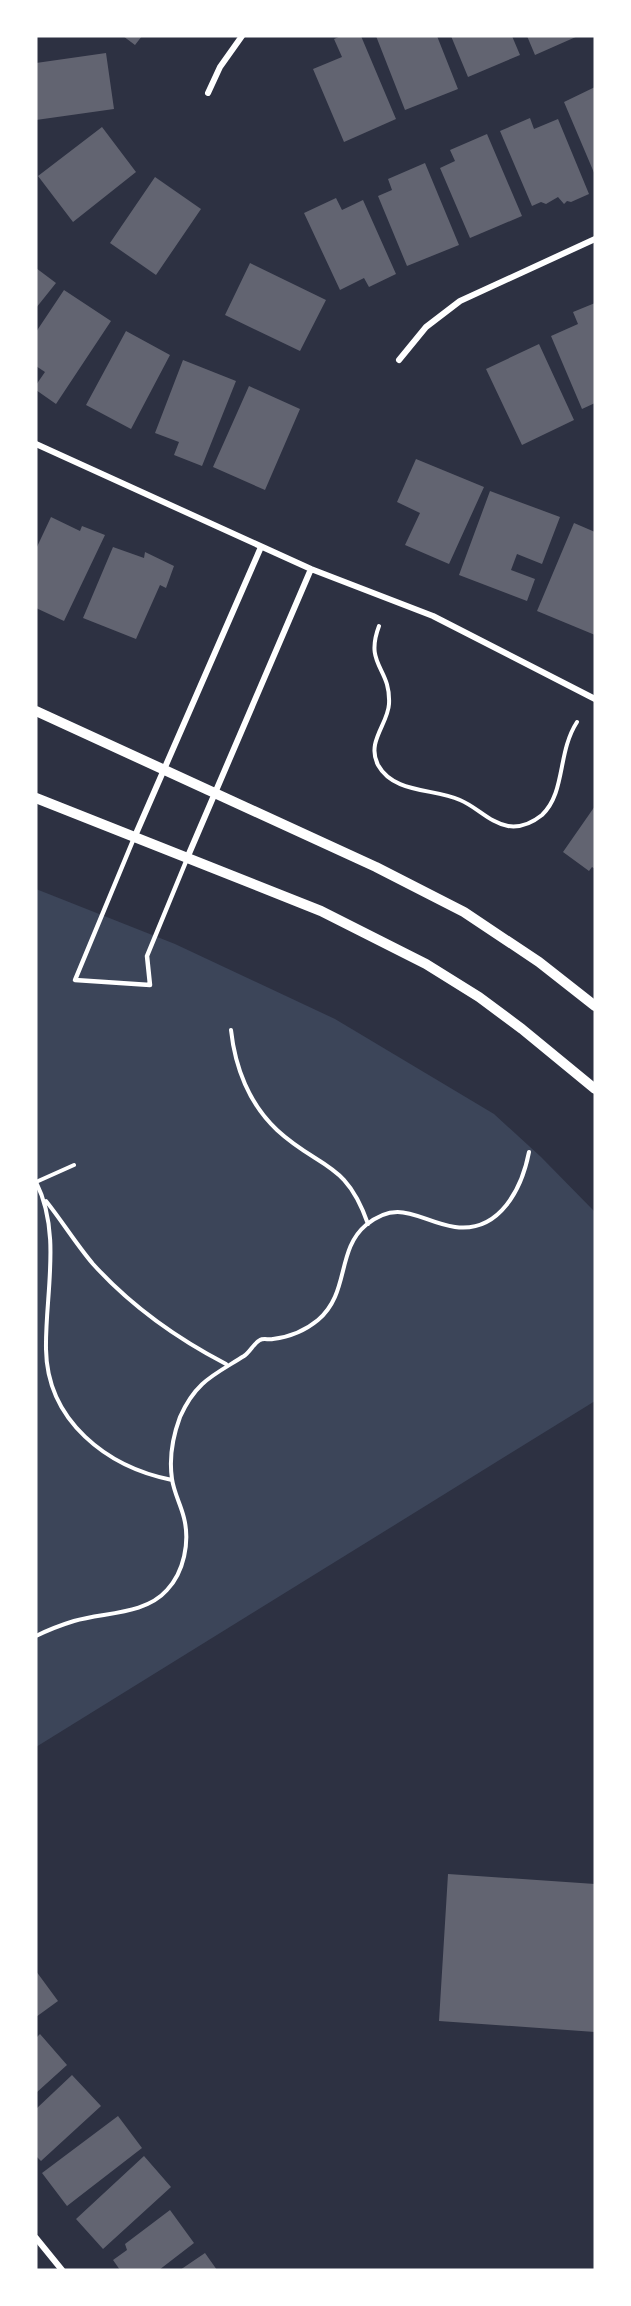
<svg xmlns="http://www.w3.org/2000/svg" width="631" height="2306" font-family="Overpass,sans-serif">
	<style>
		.green { fill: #3c4559 }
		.building { fill: #626471 }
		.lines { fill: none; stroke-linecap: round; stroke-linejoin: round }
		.path { stroke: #fff; stroke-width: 4 }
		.service { stroke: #fff; stroke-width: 4.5 }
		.minor { stroke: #fff; stroke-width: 6 }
		.tertiary { stroke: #fff; stroke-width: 10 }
	</style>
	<rect width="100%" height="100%" fill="#2d3142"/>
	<!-- green -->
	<path class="green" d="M36,889L175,944L335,1019L494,1114L541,1157L595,1212V1401L36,1747Z"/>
	<!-- building -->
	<path class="building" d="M123,36H142L135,45Z
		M341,36H361L396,119L344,142L313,69L342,57L334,39Z
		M376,36H437L458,89L405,110Z
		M451,36H512L520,55L468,77Z
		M527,36H578L535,55Z
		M106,53L114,109L36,120V63Z
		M595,87V175L564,102Z
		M530,118L534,129L558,119L589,194L571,202L567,201L564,204L558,197L546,204L541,202L532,206L500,131Z
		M102,127L136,172L73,222L38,176Z
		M487,134L522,216L470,238L440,168L455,161L450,150Z
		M425,163L459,245L407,266L378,196L392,190L388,179Z
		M155,177L201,209L156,275L110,243Z
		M336,198L342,210L363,200L396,274L369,287L364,278L340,290L304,213Z
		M250,263L326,300L300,351L225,315Z
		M36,268L56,283L36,308Z
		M64,290L111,321L56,404L36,390V385L45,372L36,366V332Z
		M595,303V403L582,409L551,336L578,324L573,312Z
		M126,331L170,355L131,429L86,405Z
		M539,344L574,420L522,445L486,369Z
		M183,360L236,381L202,466L174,455L179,442L155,433Z
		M249,386L300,409L265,490L213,467Z
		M416,459L484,487L449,564L405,545L420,513L397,502Z
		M490,491L560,517L542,564L517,554L511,570L535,579L527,601L459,575Z
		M51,517L80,531L82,526L105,535L64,621L36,608V549Z
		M574,523L595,532V635L537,611Z
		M113,547L144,558L145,552L174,566L166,588L160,585L136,639L83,618Z
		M595,806V869L592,867L589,871L563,852Z
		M448,1874L595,1884V2032L439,2021Z
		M36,1971L58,2001L36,2017Z
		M40,2034L67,2065L36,2093V2038Z
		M72,2075L101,2106L41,2161L36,2156V2109Z
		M118,2116L142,2148L67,2206L42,2173Z
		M144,2156L171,2187L103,2249L76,2219Z
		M170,2210L194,2243L159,2270H120L113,2260L127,2250L125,2244Z
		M205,2253L217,2270H180Z"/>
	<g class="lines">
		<!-- path -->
		<path class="path" d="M379,626C364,666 391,667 389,704C388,724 366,742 378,765C394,794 434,788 460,800C477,807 490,823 508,826C521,828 532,823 542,815C566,792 557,753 577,722
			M231,1030C235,1067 249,1104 277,1130C319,1169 346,1160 368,1224
			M36,1182C62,1234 45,1294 46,1349C47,1421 107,1467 172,1480
			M36,1182L74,1165
			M46,1201C62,1221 76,1244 93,1264C131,1306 176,1338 226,1364
			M36,1636C48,1630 61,1625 74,1621C104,1612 145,1615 167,1590C184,1572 190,1542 184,1518C181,1505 174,1493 172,1479C169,1459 173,1436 180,1417C196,1381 214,1375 244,1356C250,1352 254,1343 260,1340C263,1338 269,1340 273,1339C289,1337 306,1330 318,1320C350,1293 336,1250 366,1225C400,1197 420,1222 455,1227C500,1233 522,1188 529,1152"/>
		<!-- service -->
		<path class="service" d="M134,838L75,980L150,985L147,956L187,859"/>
		<!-- minor -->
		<path class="minor" d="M208,93L220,67L242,36
			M399,360L426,327L460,301L595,239
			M36,444L311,569L433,616L595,699
			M135,836L261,547
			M188,856L311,569
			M36,2238L62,2270"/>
		<!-- tertiary -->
		<path class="tertiary" d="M36,711L376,867L464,912L539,962L595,1006
			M36,798L321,911L426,964L479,997L522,1029L595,1089"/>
	</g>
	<!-- border -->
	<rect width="631" height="2306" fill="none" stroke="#ffffff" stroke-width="75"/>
</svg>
